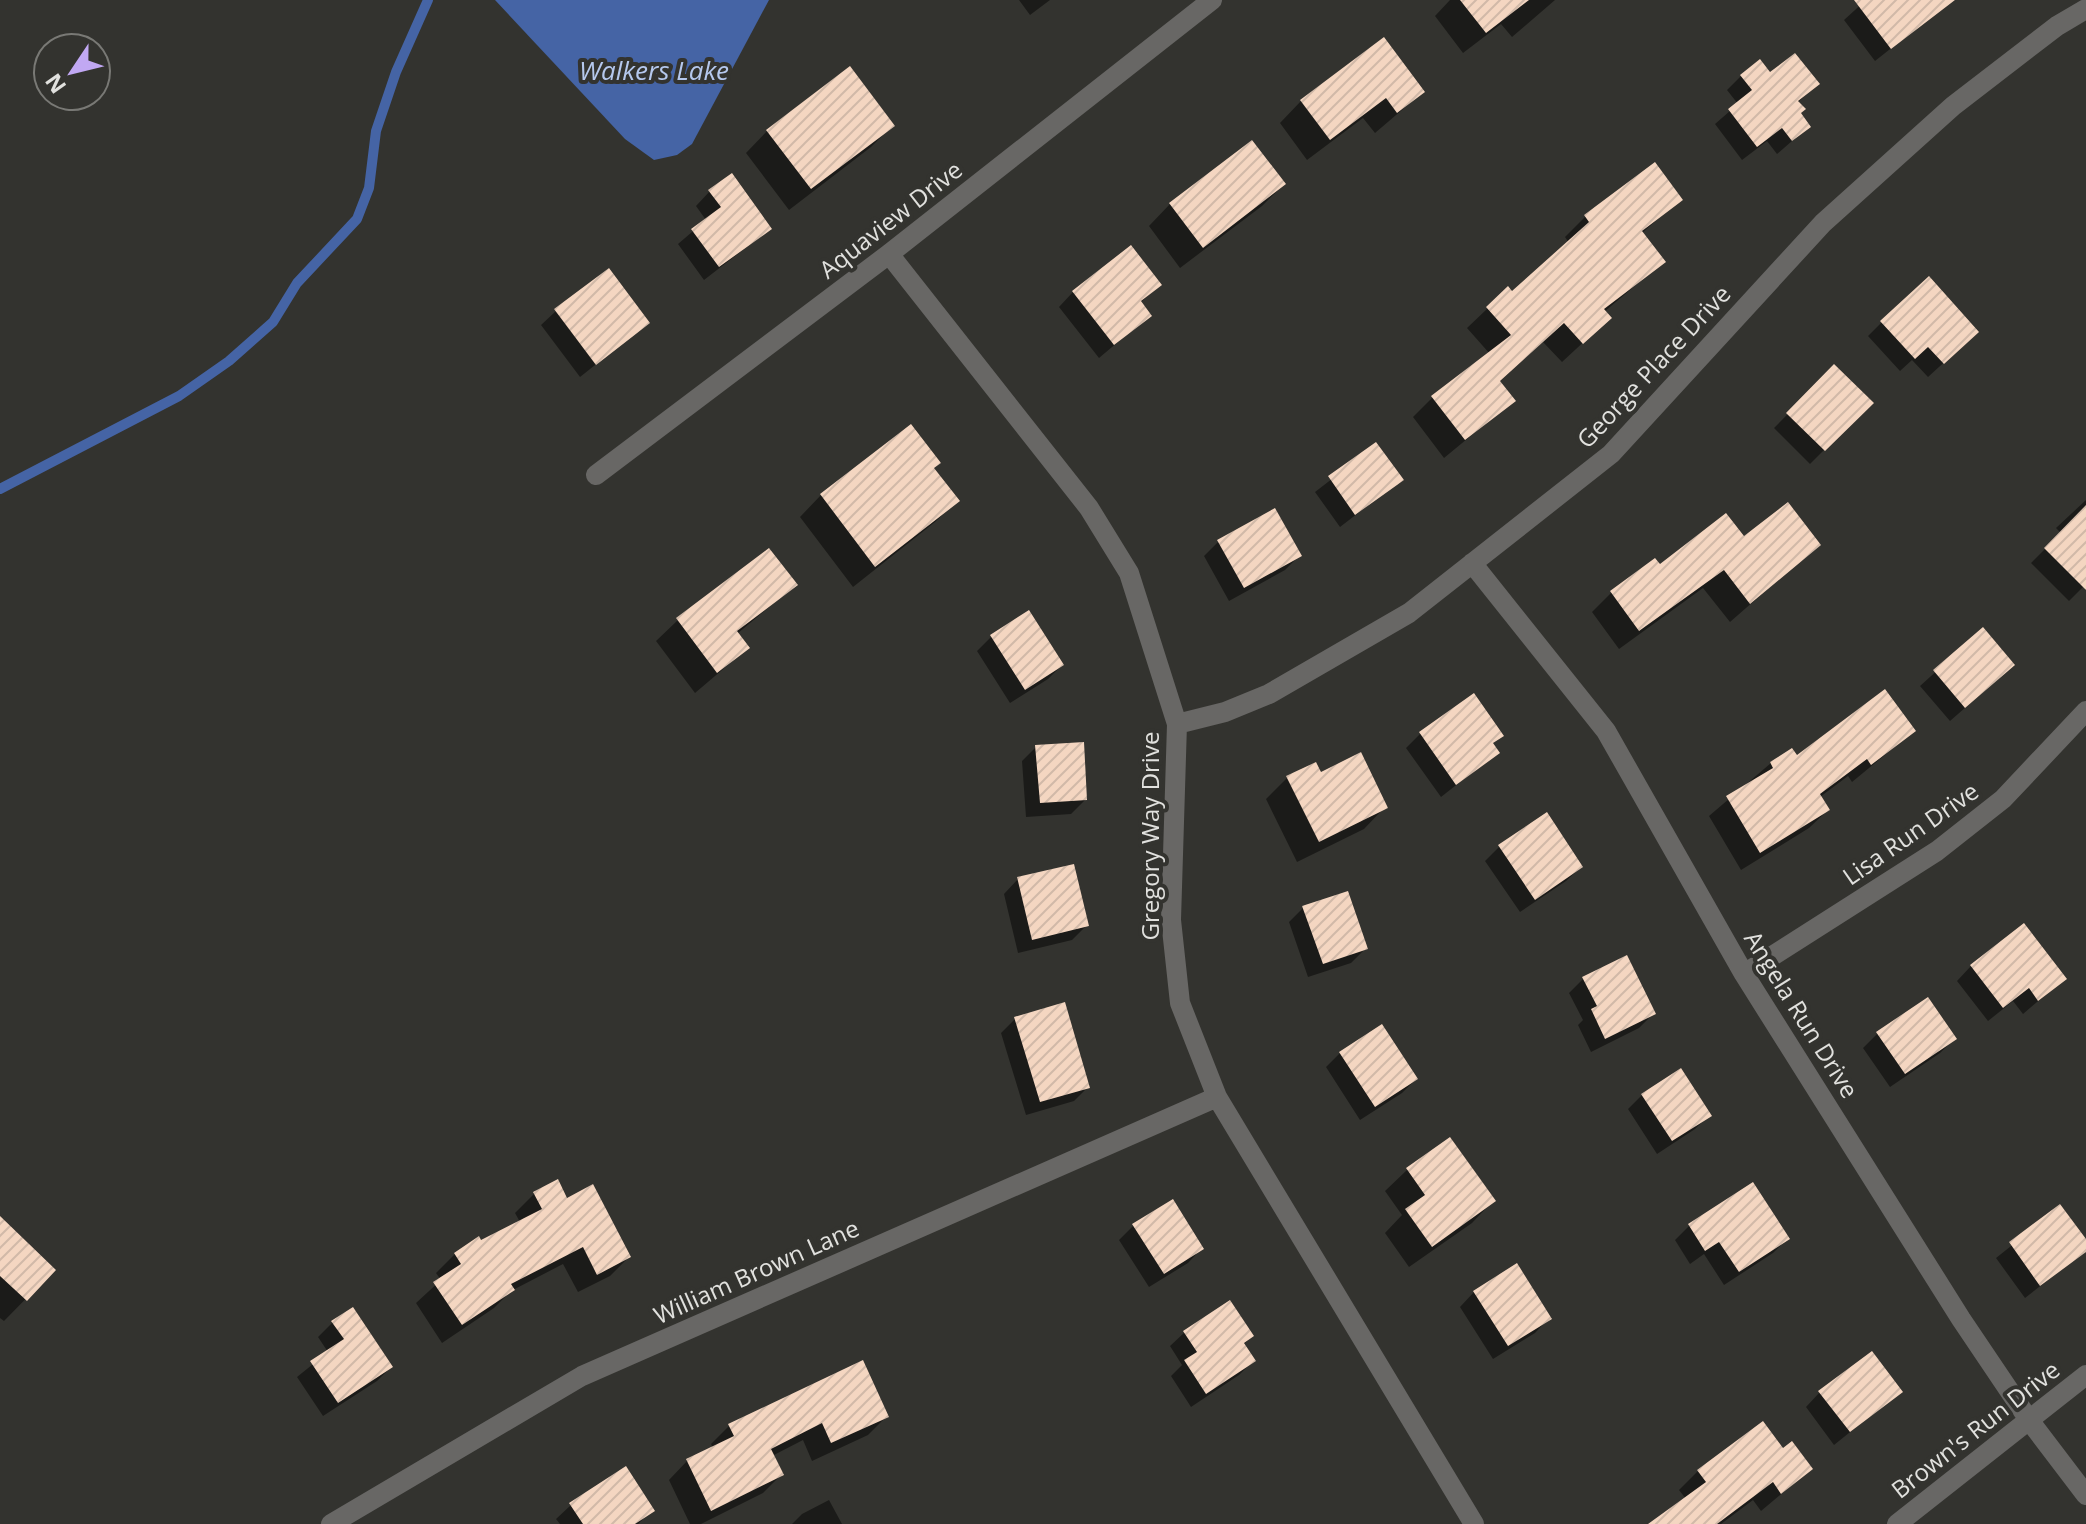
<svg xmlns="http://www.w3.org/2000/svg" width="2086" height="1524" font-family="'Open Sans',sans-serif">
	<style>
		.water { fill: #4564a5 }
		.shadow { fill: #0007 }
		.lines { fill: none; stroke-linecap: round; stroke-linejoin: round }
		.stream { stroke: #4564a5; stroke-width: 10 }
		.building { fill: url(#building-hatch) }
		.minor { stroke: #686765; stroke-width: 20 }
		.labels { text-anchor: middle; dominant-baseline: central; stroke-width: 8; stroke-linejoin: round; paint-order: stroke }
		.street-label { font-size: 24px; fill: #e1e1de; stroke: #33332f }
		.water-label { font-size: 26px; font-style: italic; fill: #b5c8ed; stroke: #33332f }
	</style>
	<defs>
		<pattern id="building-hatch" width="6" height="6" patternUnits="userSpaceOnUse" patternTransform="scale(2)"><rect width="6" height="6" fill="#f4d6c1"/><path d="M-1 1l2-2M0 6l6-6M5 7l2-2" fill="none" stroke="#d1b9a8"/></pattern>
	</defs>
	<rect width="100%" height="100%" fill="#33332f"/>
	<!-- water -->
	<path class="water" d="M495,0H769L692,144L677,155L654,160L625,139Z"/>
	<!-- shadow -->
	<path class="shadow" d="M1019,0H1050L1030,15Z
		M1450,0H1555L1512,37L1501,24L1463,53L1435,16Z
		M1866,0H1945L1947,4L1875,61L1844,20Z
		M1770,75L1817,84L1797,103L1799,114L1808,127L1777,154L1767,141L1742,160L1715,124L1738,104L1727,90L1741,76Z
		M1423,92L1375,133L1363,118L1307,160L1280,123L1301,101Z
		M893,125L871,147L789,210L746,153L767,131Z
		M1654,165L1680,199L1641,234L1663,262L1604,312L1589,337L1562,362L1543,342L1499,382L1513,401L1444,458L1413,417L1433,397L1490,354L1467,328L1508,289L1512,294L1569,243L1565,237L1585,217Z
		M1284,184L1262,206L1180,268L1149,226L1170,204Z
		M710,191L770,229L704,280L678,244L706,220L696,206Z
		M1159,285L1140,303L1150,315L1099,358L1059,307L1073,292Z
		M556,311L648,323L580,377L541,325Z
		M1882,322L1962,346L1928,377L1912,360L1900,371L1868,336Z
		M1834,367L1871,403L1810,464L1774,428Z
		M911,427L932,469L957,501L935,522L853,587L800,517L821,495Z
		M1376,445L1401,480L1340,527L1315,492Z
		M2086,500V584L2069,601L2031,563L2061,533L2056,528Z
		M1274,510L1300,555L1285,570L1229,601L1204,556L1218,542Z
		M1744,539L1818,545L1730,622L1703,588L1619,649L1592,612L1611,593L1655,561L1660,567Z
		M795,585L737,634L748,648L695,693L656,641L678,620Z
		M1028,613L1062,665L1048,679L1010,703L977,651L991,637Z
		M1982,630L1998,679L1950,721L1920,686Z
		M1914,731L1852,782L1848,776L1820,797L1828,810L1809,828L1741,870L1709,816L1771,763Z
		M1420,734L1501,735L1491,745L1497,753L1441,797L1406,748Z
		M1036,747L1085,800L1071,814L1026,817L1022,761Z
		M1321,775L1385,807L1364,829L1297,862L1266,799L1287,778Z
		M1499,847L1581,867L1566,881L1520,912L1485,861Z
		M1018,879L1086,926L1072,940L1018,953L1004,894Z
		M1303,908L1366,948L1351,963L1308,977L1289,922Z
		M1626,958L1654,1013L1639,1028L1591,1052L1578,1025L1583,1020L1569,993L1583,979Z
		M1971,966L2064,979L2023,1014L2013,1001L1988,1021L1957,981Z
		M1928,1000L1954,1039L1940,1053L1890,1087L1863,1048L1877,1034Z
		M1015,1019L1088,1087L1074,1101L1026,1115L1001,1033Z
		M1340,1053L1416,1079L1402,1093L1360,1120L1326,1067Z
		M1642,1095L1709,1115L1695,1129L1657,1154L1628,1109Z
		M1449,1140L1493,1201L1472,1223L1409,1267L1385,1233L1402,1215L1385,1191L1407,1170Z
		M557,1182L566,1200L629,1257L610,1276L578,1292L563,1264L511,1291L494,1308L442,1343L416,1303L441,1280L436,1273L455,1254L520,1222L515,1213L534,1194Z
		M1752,1184L1787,1239L1773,1253L1724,1285L1704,1254L1690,1264L1675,1240L1689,1226Z
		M2060,1207L2086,1242V1250L2025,1298L1996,1258Z
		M0,1219L54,1270L4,1321L0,1318Z
		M1134,1225L1202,1248L1188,1263L1149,1287L1119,1240Z
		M1516,1266L1549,1318L1535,1333L1493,1359L1460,1307L1474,1292Z
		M333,1322L391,1367L377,1381L323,1416L297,1377L328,1352L318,1337Z
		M1185,1332L1252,1336L1243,1345L1253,1361L1239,1375L1191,1407L1171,1376L1182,1365L1170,1346Z
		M1820,1392H1900L1834,1445L1806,1407Z
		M887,1416L868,1435L812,1461L803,1440L772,1456L782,1474L763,1493L701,1524H690L669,1480L687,1461L713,1448L711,1444L729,1426Z
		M1783,1451L1811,1469L1761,1511L1753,1500L1721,1524H1652L1686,1499L1679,1490L1698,1471Z
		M829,1500L842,1524H792L802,1514Z
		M571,1505L652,1510L638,1524H560L556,1519Z"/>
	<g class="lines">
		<!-- stream -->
		<path class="stream" d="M0,489L179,396L229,361L273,322L297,283L357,219L369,188L376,131L396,72L428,0"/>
	</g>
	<!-- building -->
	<path class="building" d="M1460,0H1529L1486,33Z
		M1854,0H1955L1891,49Z
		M1384,37L1425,92L1397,113L1386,98L1330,140L1300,100Z
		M1795,53L1820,84L1798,101L1806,109L1801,113L1811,127L1792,141L1782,128L1757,147L1728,109L1752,90L1740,75L1760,59L1770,72Z
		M850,66L895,126L811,189L766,130Z
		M1252,140L1286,184L1203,248L1169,203Z
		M1655,162L1683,200L1642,231L1666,262L1604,309L1612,318L1583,344L1564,323L1500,381L1516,401L1465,440L1431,396L1511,335L1486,307L1508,286L1512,291L1589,222L1584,215Z
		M732,173L772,229L719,267L691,229L721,207L708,190Z
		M1131,245L1162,285L1141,301L1152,316L1114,345L1072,291Z
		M609,268L650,323L596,365L554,309Z
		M1929,276L1979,332L1944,364L1928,347L1915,359L1880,321Z
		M1834,364L1874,403L1825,451L1786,413Z
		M911,424L941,463L934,468L960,501L875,567L820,494Z
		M1376,442L1404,480L1355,515L1328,476Z
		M1788,502L1821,545L1750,604L1724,570L1639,631L1610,591L1655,558L1660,564L1726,513L1744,536Z
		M2086,505V590L2044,548Z
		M1275,508L1302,556L1244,588L1217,540Z
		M769,548L798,585L737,631L750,648L717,673L676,618Z
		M1029,610L1064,665L1025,690L990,635Z
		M1983,627L2015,665L1965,708L1933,670Z
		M1885,689L1916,731L1871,765L1867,759L1820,794L1830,810L1760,853L1726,796L1773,768L1770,762L1792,748L1797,755Z
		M1474,693L1504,736L1493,743L1500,753L1456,785L1419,732Z
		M1084,742L1087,800L1040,803L1035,745Z
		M1361,752L1388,808L1319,842L1286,776L1316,762L1321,772Z
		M1547,812L1583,867L1535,900L1498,845Z
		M1074,864L1089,926L1032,940L1017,877Z
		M1348,891L1368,949L1323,964L1302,906Z
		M2024,923L2067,979L2038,1001L2029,988L2003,1008L1970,965Z
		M1627,955L1656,1014L1605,1039L1591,1009L1597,1006L1582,977Z
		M1928,997L1957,1039L1905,1074L1876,1032Z
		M1065,1002L1090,1088L1040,1102L1014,1017Z
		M1382,1024L1418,1079L1375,1107L1339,1052Z
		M1681,1068L1712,1116L1672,1141L1641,1094Z
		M1450,1137L1496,1201L1432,1247L1405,1209L1425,1195L1406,1168Z
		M558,1179L567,1198L593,1184L631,1257L597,1275L583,1247L511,1284L515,1290L462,1325L433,1282L461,1264L454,1253L479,1236L481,1240L542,1209L533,1192Z
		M1753,1182L1790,1239L1739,1272L1719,1242L1705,1251L1688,1224Z
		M1173,1199L1204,1249L1164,1274L1132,1224Z
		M2060,1204L2086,1239V1252L2040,1286L2009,1242Z
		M0,1216L56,1270L27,1301L0,1276Z
		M1517,1263L1552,1319L1508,1346L1473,1291Z
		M1230,1300L1254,1336L1244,1343L1256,1361L1206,1394L1184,1360L1197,1352L1183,1331Z
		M353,1307L393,1367L338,1403L310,1361L344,1339L331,1321Z
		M1872,1351L1903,1392L1850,1432L1818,1391Z
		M863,1360L889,1417L831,1443L822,1423L771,1449L784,1475L711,1511L686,1459L734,1436L728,1424Z
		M1763,1421L1783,1448L1792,1441L1813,1469L1781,1494L1773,1482L1717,1524H1648L1706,1482L1697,1470Z
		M626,1466L655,1511L635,1524H583L569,1503Z"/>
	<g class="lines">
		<!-- minor -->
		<path class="minor" d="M889,254L1089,508L1129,573L1177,724L1171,920L1180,1003L1217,1097L1474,1524
			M596,475L889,254L1212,0
			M1472,563L1606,731L1744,974L1961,1319L2029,1420L2086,1495
			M1177,724L1225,712L1269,694L1409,613L1611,454L1823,223L1953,106L2057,26L2086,9
			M1744,974L1937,851L2003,799L2086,711
			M331,1524L582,1376L1217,1097
			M1897,1524L2086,1375"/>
	</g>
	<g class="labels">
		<!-- street labels -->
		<g class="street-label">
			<text transform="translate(890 219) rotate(-38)">Aquaview Drive</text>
			<text transform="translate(1653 366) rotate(-47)">George Place Drive</text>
			<text transform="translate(1910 833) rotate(-35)">Lisa Run Drive</text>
			<text transform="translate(1149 836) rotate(-90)">Gregory Way Drive</text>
			<text transform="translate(1802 1014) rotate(58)">Angela Run Drive</text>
			<text transform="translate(756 1271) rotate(-24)">William Brown Lane</text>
			<text transform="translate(1975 1429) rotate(-38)">Brown's Run Drive</text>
		</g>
		<!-- water labels -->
		<g class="water-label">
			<text x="654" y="70">Walkers Lake</text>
		</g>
	</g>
	<!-- north arrow -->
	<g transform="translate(72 72) rotate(235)"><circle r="38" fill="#33332f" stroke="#797975" stroke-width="2"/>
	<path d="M0-6L14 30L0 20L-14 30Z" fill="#c1a8f3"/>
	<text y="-12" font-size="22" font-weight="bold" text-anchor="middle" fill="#e1e1de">N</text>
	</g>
</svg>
